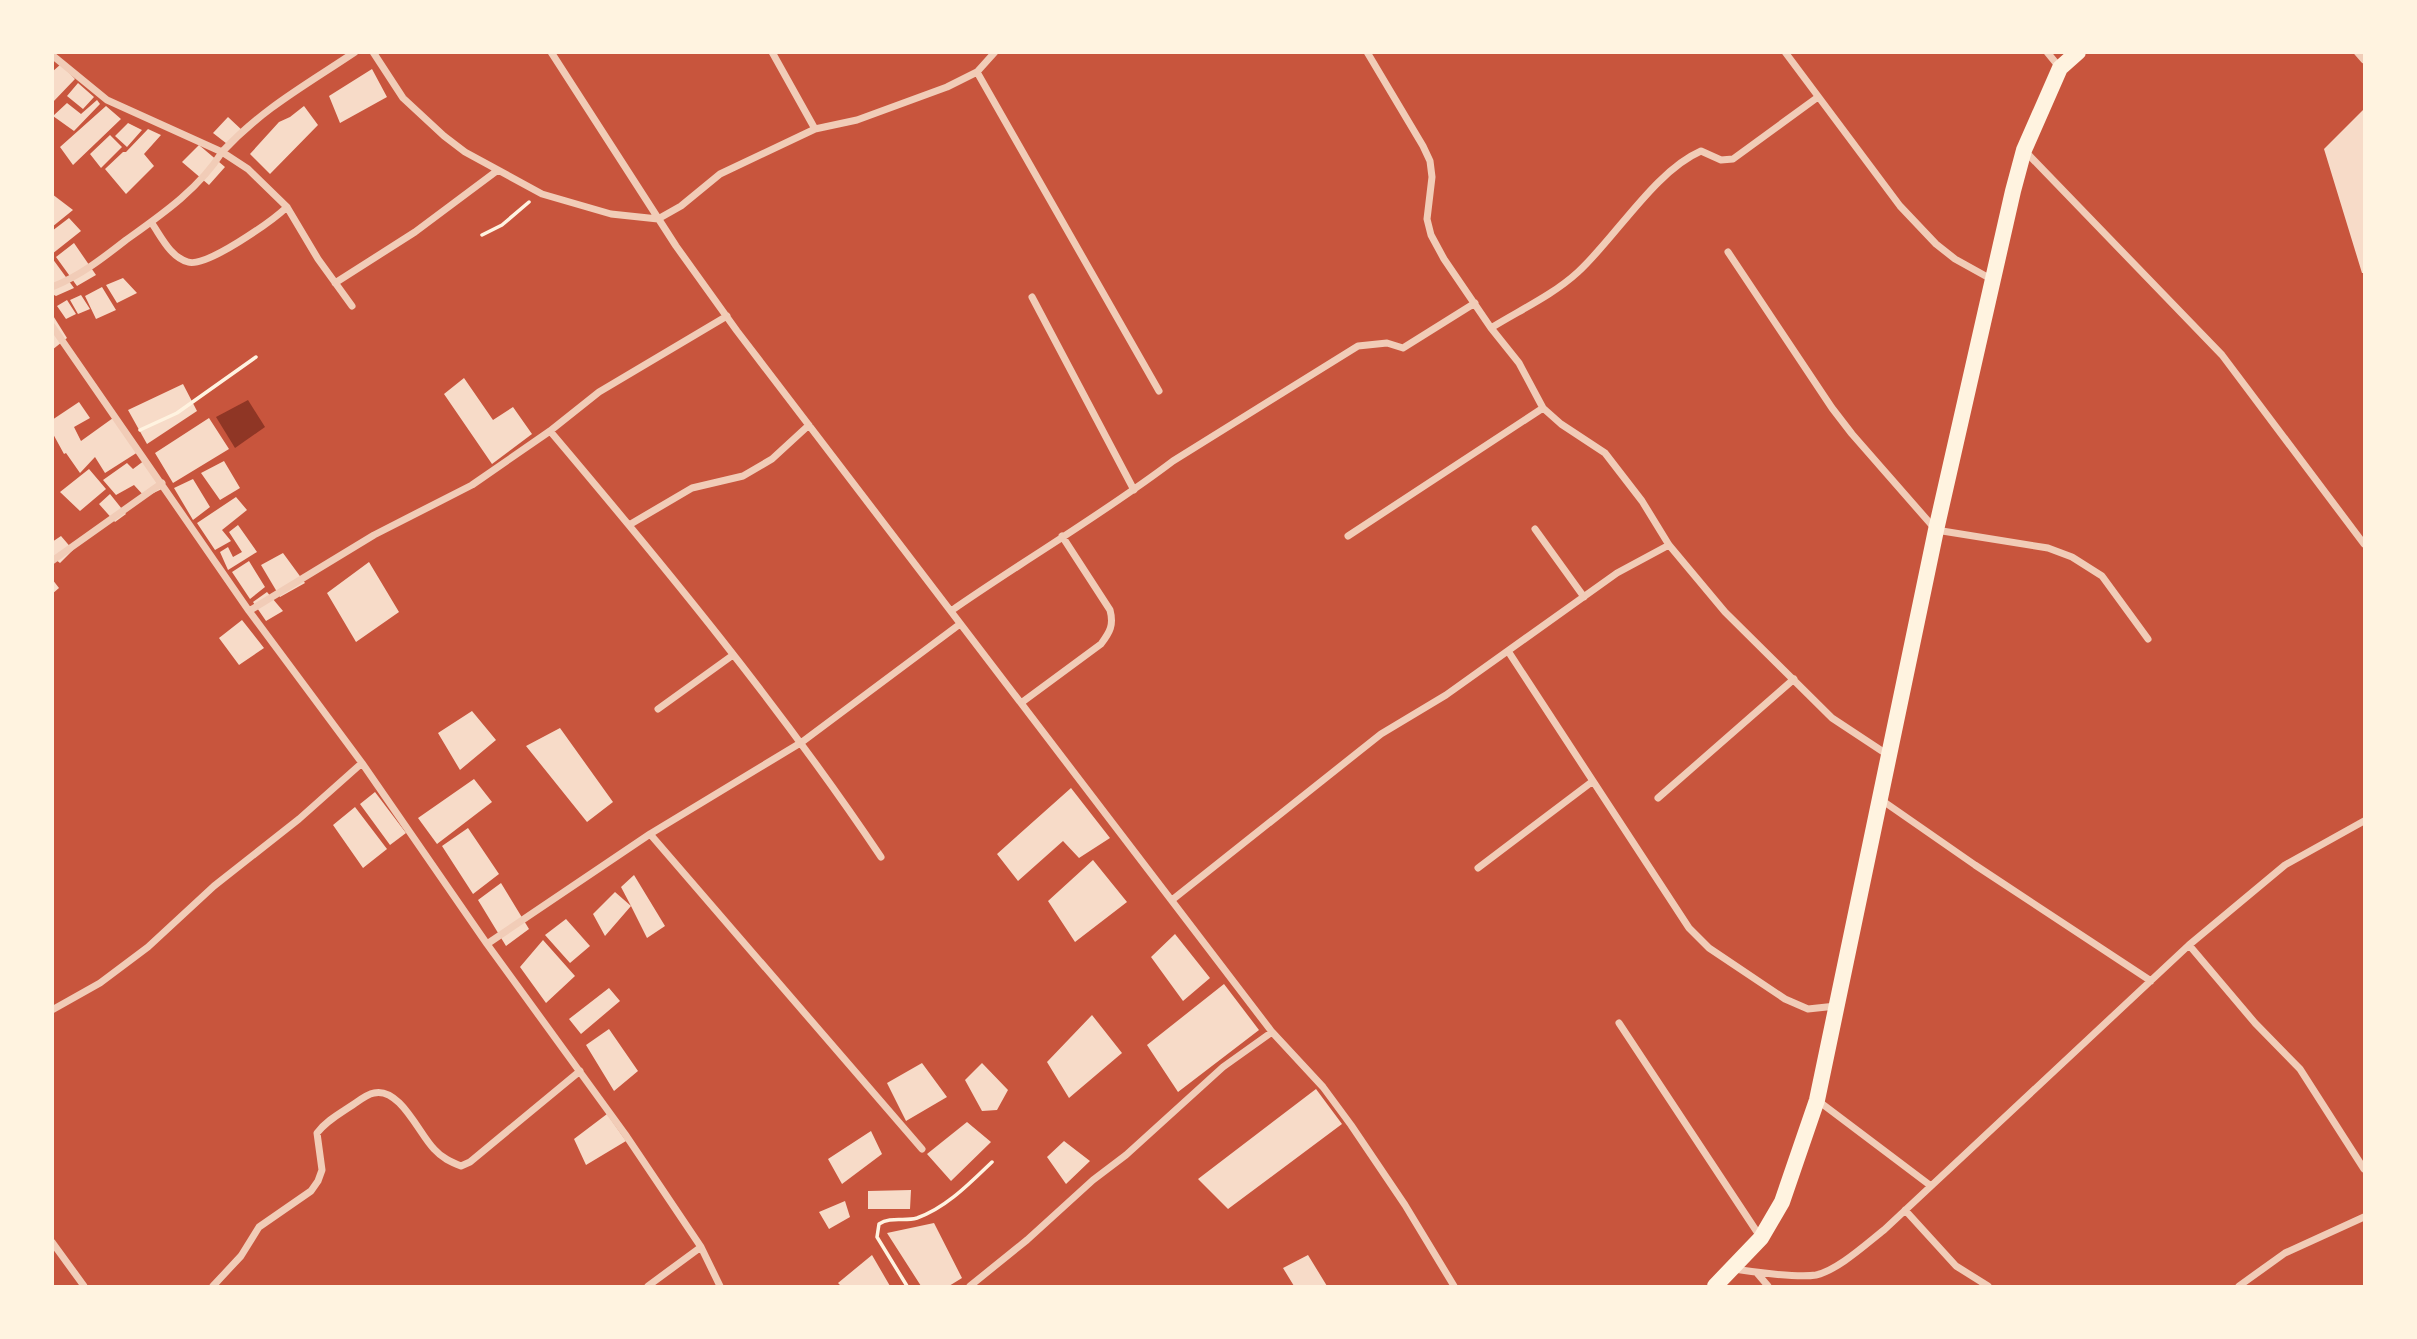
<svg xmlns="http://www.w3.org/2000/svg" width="2417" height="1339" font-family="'IBM Plex Sans',sans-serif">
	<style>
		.water { fill: #8f3625 }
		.building { fill: #f7dbc8 }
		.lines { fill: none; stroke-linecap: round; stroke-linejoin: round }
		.path { stroke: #fff3e0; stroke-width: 3.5 }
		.minor { stroke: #f1ccb7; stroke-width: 7 }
		.primary { stroke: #fff3e0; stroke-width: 16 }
	</style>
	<rect width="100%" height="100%" fill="#c8553d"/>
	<!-- water -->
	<path class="water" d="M248,400L265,427L235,448L216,417Z"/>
	<!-- building -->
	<path class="building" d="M61,64L75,79L52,103V72Z
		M372,69L387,97L340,123L329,96Z
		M78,83L94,97L83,109L67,96Z
		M97,100L100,104L74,131L53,116L67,103L81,114Z
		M106,106L121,119L73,165L60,147Z
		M304,106L318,125L270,174L250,154L279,122L290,117Z
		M2364,109V273H2362L2324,149Z
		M228,117L244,132L231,147L213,133Z
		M128,123L142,130L127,147L115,136Z
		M148,129L161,135L144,154L154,166L126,194L105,169L123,152H126Z
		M110,135L122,147L101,168L90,154Z
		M199,145L225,167L209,185L182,162Z
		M52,194L73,210L52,227Z
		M69,218L81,231L52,254V231Z
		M74,243L96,275L77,286L56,257Z
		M52,258L74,288L56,296L52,294Z
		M123,278L137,293L117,303L106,285Z
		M102,287L116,310L96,319L85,296Z
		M81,295L90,309L78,314L70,300Z
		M67,300L76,314L66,319L57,306Z
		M52,314L67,338L52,350Z
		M464,378L493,420L513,407L532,434L492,464L444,394Z
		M183,384L197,411L147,444L128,410Z
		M79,402L90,418L74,427L81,441L113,418L138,452L105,473L95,457L80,473L66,453L64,454L52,432V420Z
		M209,418L229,449L173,483L155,453Z
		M145,460L162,489L145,497L134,485L116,495L103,480L127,463L133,469Z
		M224,461L240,488L220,500L201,473Z
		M89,469L106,489L80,511L60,492Z
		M193,479L210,507L193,520L174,488Z
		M110,494L126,514L115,522L99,504Z
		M236,497L247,510L222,530L231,541L215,550L197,523Z
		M238,525L257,552L228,570L220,552L228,547L233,557L242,552L229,532Z
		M61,536L73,550L60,563L52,557V542Z
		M283,553L305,583L280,597L261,565Z
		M249,561L265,587L250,599L232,572Z
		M369,562L399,612L356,642L327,593Z
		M52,579L59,588L52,594Z
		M267,592L283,611L266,621L253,602Z
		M242,620L264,648L239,665L219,638Z
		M472,711L496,740L460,770L438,733Z
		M560,728L613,802L587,822L526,746Z
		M474,779L492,802L437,844L418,818Z
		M1071,788L1110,838L1079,858L1063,841L1018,881L997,854Z
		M375,792L406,833L390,845L360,804Z
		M355,807L387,849L363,868L333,825Z
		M468,828L499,874L473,894L442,846Z
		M1093,860L1127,902L1075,942L1048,901Z
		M634,875L665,926L647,938L631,906L605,936L593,914L615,892L631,906L621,887Z
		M501,883L529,929L506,946L478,900Z
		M566,919L590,946L570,963L545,935Z
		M1175,934L1210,978L1183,1001L1151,957Z
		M543,940L575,976L546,1003L520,967Z
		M1224,984L1259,1030L1178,1092L1147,1045Z
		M609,988L620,1001L581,1034L569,1019Z
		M1092,1015L1122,1053L1069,1098L1047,1062Z
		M609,1029L638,1071L614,1091L586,1045Z
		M922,1063L947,1097L906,1121L887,1083Z
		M982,1063L1008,1090L997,1110L982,1111L965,1080Z
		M1316,1089L1342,1124L1228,1209L1198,1179Z
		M607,1114L626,1141L586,1165L574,1139Z
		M967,1122L991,1142L951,1181L927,1154Z
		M871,1131L882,1154L842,1184L828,1159Z
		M1064,1141L1090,1161L1066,1184L1047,1157Z
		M911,1190L910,1209H868V1191Z
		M845,1201L850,1217L829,1229L819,1212Z
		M934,1223L962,1278L949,1286H921L887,1233Z
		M872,1255L890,1286H841L838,1283Z
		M1308,1255L1327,1286H1294L1283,1268Z"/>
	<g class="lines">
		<!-- path -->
		<path class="path" d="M482,235L502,225L529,202
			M140,430L177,413L256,357
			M907,1286L877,1237L879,1224C891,1216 904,1222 917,1218C946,1208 970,1183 992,1162"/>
		<!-- minor -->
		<path class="minor" d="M373,52L403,98L444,136L465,152L542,194L611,214L658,219L681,206L720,174L815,129L857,120L947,87L977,72L995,52
			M551,52L676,246L737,331L1272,1032L1323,1087L1351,1125L1405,1205L1454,1286
			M772,52L815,129
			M1367,52L1423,146L1430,161L1432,177L1427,219L1431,235L1444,259L1491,328L1519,363L1543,408L1561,424L1605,453L1642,501L1669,545L1725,612L1832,718L1888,755
			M1785,52L1900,206L1936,244L1955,259L1991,279
			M2047,52L2060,68
			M2357,52L2364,60
			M52,55L107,100L222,152C199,189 161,215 126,240C103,258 80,276 52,287
			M977,72L1159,391
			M2024,150L2222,355L2364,544
			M287,207L318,259L352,306
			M151,222C161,236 170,257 188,262C206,268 272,221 287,207L248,169L222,152C263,108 306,85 355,52
			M1728,252L1832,408L1852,434L1936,530L2048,548L2072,557L2102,576L2148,639
			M335,283L415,232L498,170
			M1032,297L1134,490
			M52,326L249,611L362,763L487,944L625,1134L701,1247L720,1286
			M1491,328C1520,310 1553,295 1578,272C1616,237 1655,171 1701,151L1721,160L1733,159L1818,97
			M550,431C666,568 781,708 881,857
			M629,525L692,488L743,476L772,459L809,425
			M1535,529L1584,597
			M1348,536L1543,408
			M52,561L162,483
			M249,611L374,535L472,485L550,431L599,392L727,316
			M951,611C1024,560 1102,515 1173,461L1358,346L1387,343L1403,348L1475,303
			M1508,651L1689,928L1709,948L1785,999L1808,1009L1836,1006
			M1021,703L1101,644C1110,632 1114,625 1110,610L1062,536
			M658,709L733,655
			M1658,798L1794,679
			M1880,799L1975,865L2151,981
			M650,834L922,1149
			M1478,868L1593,781
			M1172,900L1381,734L1446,695L1617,573L1669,545
			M487,944L650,834L802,742L960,624
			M2189,945L2255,1023L2300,1069L2364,1169
			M52,1010L100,983L148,947L214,886L299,819L362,763
			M1619,1023L1761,1238
			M1817,1100L1931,1186
			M1905,1210L1956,1266L1988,1286
			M52,1242L84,1286
			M1734,1269C1753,1272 1798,1278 1816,1275C1838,1270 1866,1244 1884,1230L2189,945L2285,865L2364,821
			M1757,1273L1768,1286
			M213,1286L241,1256L259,1227L311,1191L318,1181L322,1170L317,1133C326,1121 339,1114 351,1106C357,1102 367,1094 374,1093C400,1087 419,1134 434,1149C442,1158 451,1162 461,1166L470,1162L580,1071
			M648,1286L701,1247
			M970,1286L1027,1240L1093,1180L1126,1155L1223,1067L1272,1032
			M2239,1286L2285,1253L2364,1217"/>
		<!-- primary -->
		<path class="primary" d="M1715,1286L1761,1238L1782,1202L1817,1100L1936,530L2013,191L2024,150L2060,68L2078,52"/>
	</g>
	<!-- border -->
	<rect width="2417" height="1339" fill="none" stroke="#fff3e0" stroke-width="108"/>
</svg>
